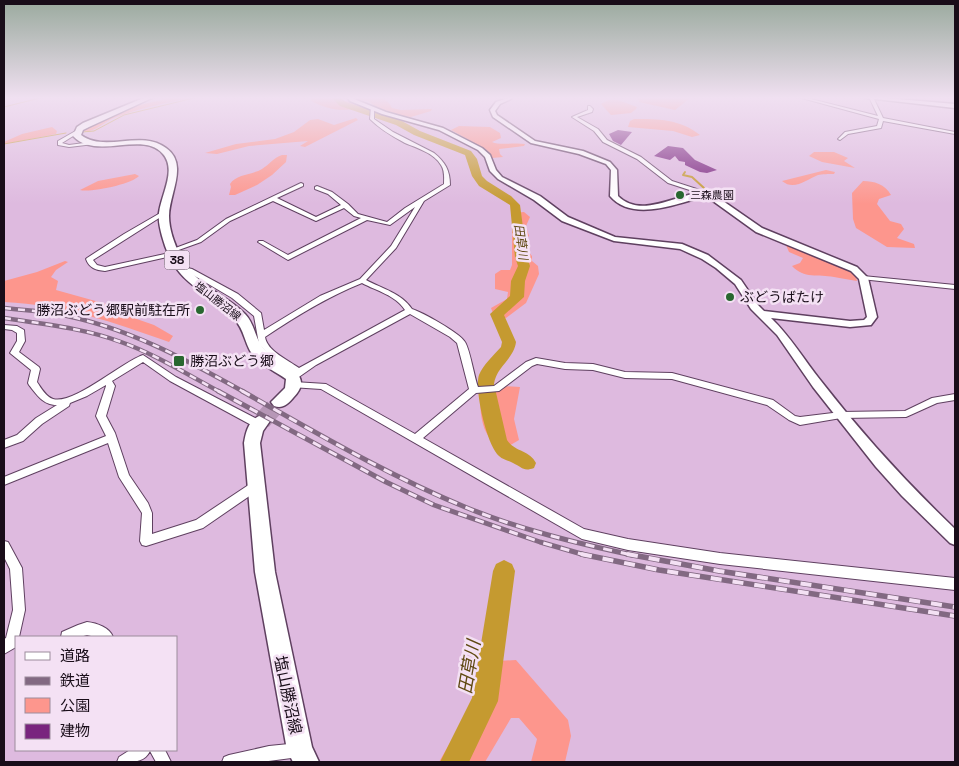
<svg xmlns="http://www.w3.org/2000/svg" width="959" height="766" font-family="'Space Grotesk','Noto Sans JP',sans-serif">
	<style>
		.green { fill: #fd968d }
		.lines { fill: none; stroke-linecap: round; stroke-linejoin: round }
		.stream-far1 { stroke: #c59a30; stroke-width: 1 }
		.stream { stroke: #c59a30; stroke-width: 2 }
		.river { fill: #c59a30; fill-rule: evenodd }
		.building { fill: #79247e }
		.primary-tunnel { stroke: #b797b7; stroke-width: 18; stroke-dasharray: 18 9; stroke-linecap: butt }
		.minor-casing { stroke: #5f4060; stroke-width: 2 }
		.tertiary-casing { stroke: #5f4060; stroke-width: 3 }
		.secondary-casing { stroke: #5f4060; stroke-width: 3 }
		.primary-casing { stroke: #5f4060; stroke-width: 3 }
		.minor { fill: #fff; fill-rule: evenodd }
		.tertiary { fill: #fff; fill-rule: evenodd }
		.secondary { fill: #fff; fill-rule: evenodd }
		.primary { fill: #fff; fill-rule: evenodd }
		.rail-far2-casing { stroke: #826982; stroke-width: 4.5 }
		.rail-far1-casing { stroke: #826982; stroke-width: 5 }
		.rail-casing { stroke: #826982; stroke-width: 5.5 }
		.rail-far2 { stroke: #f4e1f4; stroke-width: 2.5; stroke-dasharray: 7; stroke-linecap: butt }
		.rail-far1 { stroke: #f4e1f4; stroke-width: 3; stroke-dasharray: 9; stroke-linecap: butt }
		.rail { stroke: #f4e1f4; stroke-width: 4; stroke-dasharray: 11; stroke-linecap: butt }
		.poi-dot { fill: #28672f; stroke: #f4e1f4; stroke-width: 2 }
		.labels { text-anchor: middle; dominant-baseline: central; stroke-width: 5; stroke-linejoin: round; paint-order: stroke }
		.far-poi-label { font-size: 11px; fill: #190d19; stroke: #f4e1f4; text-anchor: start }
		.far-street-label { font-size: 11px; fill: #190d19; stroke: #f4e1f4 }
		.far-water-label { font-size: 12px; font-style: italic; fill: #5f4912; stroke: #f4e1f4 }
		.shield { fill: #f4e1f4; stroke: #5b4d5b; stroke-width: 1 }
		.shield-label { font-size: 12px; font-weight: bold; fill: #190d19 }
		.poi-label { font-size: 14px; fill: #190d19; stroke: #f4e1f4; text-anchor: start }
		.near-street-label { font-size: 16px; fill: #190d19; stroke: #f4e1f4 }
		.near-water-label { font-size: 18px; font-style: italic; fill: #5f4912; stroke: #f4e1f4 }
	</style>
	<rect width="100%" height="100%" fill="#debadf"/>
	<!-- green -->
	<path class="green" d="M172,97H193C166,103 139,108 114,118C104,122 93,134 82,131L88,126C102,120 115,112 129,108C143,103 158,102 172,97Z
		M313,97H339L338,100L353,102L363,106C344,113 329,110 311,101Z
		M355,97C368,96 386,94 392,108L401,110L432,109L431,111L411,117L403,116L376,107L368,101L355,99Z
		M638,97L690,98L675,110L639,102Z
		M608,100H618L637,107L636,109L631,113L611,115L601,104Z
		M356,118L358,120L305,147L300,146L308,141L249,146L217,154L205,153L236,144L275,139L294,132L310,120L318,119L334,125Z
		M634,119C658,119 680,119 700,135L692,137L673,131L628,127L630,121Z
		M459,126L490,127L500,133L501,138L492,142C501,146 514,142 525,144L524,146L499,149L500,154L503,157L492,158L490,153L485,149L451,130Z
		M52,127L57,131L56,134L4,144V142L22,134Z
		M814,152H834L848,158L844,161L855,168L822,162L809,156Z
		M282,155H287L286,162L272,175L257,185L235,195H229L231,187L230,184C236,174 252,175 262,169C270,164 273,158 282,155Z
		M826,170L835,172L834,174C829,174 822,174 818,175C806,180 794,191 782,181Z
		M135,174L139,176C132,184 90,193 80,190L98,181Z
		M863,181C874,181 885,184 891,195L879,199L877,204L890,221L901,224L904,229L897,238L914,244L915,248L887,247L856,228L853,219L852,193Z
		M524,212L530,217L526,226L529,236L523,240V246L532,256V261L538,266L539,274L526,303L506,318L494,316L491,308L507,299L508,292L495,289V274L501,270H510L512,265V213Z
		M786,245H789L855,273L857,281C849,280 841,278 834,277C818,274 804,279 792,266L800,263L803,258L789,252Z
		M65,261L68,262L56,270L51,277L58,281L56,290L124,309L128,316L154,325L173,336L169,342C113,322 64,305 4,302V281L37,272Z
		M503,386L520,387L514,419L519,440L507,447C502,445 495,443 492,440C481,431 479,406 481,393L496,392Z
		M516,660L568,720L571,736L565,762H531L537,739L519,718H511L485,762H439L454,736L493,682L499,661Z"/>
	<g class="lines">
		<!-- stream-far1 -->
		<path class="stream-far1" d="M4,107L44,97
			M82,132L94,131L124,115L198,97
			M4,144L66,133"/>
		<!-- stream -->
		<path class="stream" d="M685,172L683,175L692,177L704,188"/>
		<!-- river -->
		<path class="river" d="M331,97H339L346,102L402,121L420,131L471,151L477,159L482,176L487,181L511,196L520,205L527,257L530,266L525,281L524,297L504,315L516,342C514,359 496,367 494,384L507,440C515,452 530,450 536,463L534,468C523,472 522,467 513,463C508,460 503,460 499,456C487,446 474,390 479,375C483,365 494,355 501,347L502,342L490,314L510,296L511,281L518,266L515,257L510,205L479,186L472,176L465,155L414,135L396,125L340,106Z
			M504,560L512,564L515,571L498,701L469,762H440L472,698L493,571L496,564Z"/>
	</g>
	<!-- building -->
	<path class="building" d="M618,130L632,132L621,145L613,141L609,134Z
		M668,146L683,148L695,160L717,170L707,173L700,172L685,165V162L679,161L675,156L670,160L654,156Z"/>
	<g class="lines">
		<!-- primary-tunnel -->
		<path class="primary-tunnel" d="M262,421L279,402"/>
		<!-- minor casing -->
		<g class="minor-casing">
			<path id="minor" d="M798,97H803L878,116L869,97H873L883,118L955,132V134L883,121L881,128L848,134L840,140L838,139L845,132L877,126L879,119Z
				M588,106H590L593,109L592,112L577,117L598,129L607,140L641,157L672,181L709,193V195H705L668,183L637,159L603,142L594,131L572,117L588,110Z
				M371,107L374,108V119L393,132L434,153C445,162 450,170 450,185L424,201L396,248L366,280C383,289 401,293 412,309C422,312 460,333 465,342C470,350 474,376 478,387L494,386L526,362L536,358L565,363L593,364L625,372L672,373L773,400L795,416L800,417L841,412L905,411L932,398L955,394V400L937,403L906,417L841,418L800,425L789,420L767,405L672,379L625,378L593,370L565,369L537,364L532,366L499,391L476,393L423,438L584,529L628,539L720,553L955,578V590L720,564L628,550L582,539L321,389L291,387L290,385L291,383L294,382L326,384L415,434L469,389L457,343L450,337L410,314L316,365L296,379H290L289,377L293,372L269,355L259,344L254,316L232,298L188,272L180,269L183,267L192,269L238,294L261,313L264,330L320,296L360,279L391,246L415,207L390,225L367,220L288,260L258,242L259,241H263L288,255L361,218L354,216L344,208L316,221L273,201L230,221L201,242L173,252L170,250L197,240L226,219L301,183L303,184V186L277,198L316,217L341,205L328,194L315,189V187L317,186L332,192L348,204L358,214L387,222L405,208L444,184C444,178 445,171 441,165C434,153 417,148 405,143C392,136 380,129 370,119ZM362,283C377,291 395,295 405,310L299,368C288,360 267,351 265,337C296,316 327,297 362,283Z
				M79,129L81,130V131L62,143L69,145L92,142H94V144L69,147L58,145V141Z
				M162,212L167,213L93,260L97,265L105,267L174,252L177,254L176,255L105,271C96,270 89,268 86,259L87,258L124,234Z
				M863,276L955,285V289L861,279V277Z
				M4,325L17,326L24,330L25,341L19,352L39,367L40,369L37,382C41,388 46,397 53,399C74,405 122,362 143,355L176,377L261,421L263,424L261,427H255L170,381L143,362L112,381L115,386L106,416L115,433L129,475L148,503L152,513V534L196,520L253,482L257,481L261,482L262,485L261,488L203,528L146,546L142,545L140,541L142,513L119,477L108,443L4,485V477L106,436L96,416L106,386V385L87,396L70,403L69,406L42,424L23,441L4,448V440L17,435L36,418L57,405C43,405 37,395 29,385L28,383L31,370L10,353L17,341V333L12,330L4,329Z
				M4,541L8,542L22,568L25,610L19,637H16V647L4,654V639L6,638L13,610L10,569L4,557Z
				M87,622C97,623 110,628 113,637H95L87,635L80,637H61L62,632L78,625Z
				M299,743L304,745L306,750L304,755L299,757L261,762H222L224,757L229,755L269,746Z
				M130,750H165L171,762H156L150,751C144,764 129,762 117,762L119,757Z"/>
		</g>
		<!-- tertiary casing -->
		<g class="tertiary-casing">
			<path id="tertiary" d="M347,97H352L354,99L386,112L443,128L482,148L490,155L496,170L502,177L540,196L568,217L615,237L682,244L708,255L741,280L758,305L764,311L850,321L864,320L867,317L859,279L851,271L756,232L706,196C678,203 633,223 610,196L611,170L606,164L579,154L531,143L493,117L490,110L496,102L511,97V99L500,104L495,111L497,115L535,141L583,151L610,162L617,170L618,196C643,221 681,190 710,192L762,228L857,267L868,278L877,317L871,325L850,327L771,318C791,337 804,360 821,381C862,434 907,483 955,529V545L950,543L902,496L876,467L813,387L777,335L751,309L735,284L716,268L702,259L680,249L614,241L562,221L534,200L498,179L490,171L485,157L478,150L439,130L382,114L350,101Z"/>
		</g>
		<!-- secondary casing -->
		<g class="secondary-casing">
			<path id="secondary" d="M858,97H874L955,104V108Z"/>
		</g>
		<!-- primary casing -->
		<g class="primary-casing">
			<path id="primary" d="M146,97H154L89,127L83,130L81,135C105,153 141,129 166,148C189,164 169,194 169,216C169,231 176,249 184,262C198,286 226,295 245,314C255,324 255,340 265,350C278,365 318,372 293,398C287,405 282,409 274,406L271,402L285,388L286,379C275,371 260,365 252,354C245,344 244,329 235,320C204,286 176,288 162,236C160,228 158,221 159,213C161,195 177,170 163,154C143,130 96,161 73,136L77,127L83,123Z
				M262,415L268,417L270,421L263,431L260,443L275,572L312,747L319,762H293L287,750L255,572L244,443C246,431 249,419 262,415Z"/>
		</g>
		<!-- minor -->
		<use href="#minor" class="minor"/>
		<!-- tertiary -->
		<use href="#tertiary" class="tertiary"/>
		<!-- secondary -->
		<use href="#secondary" class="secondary"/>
		<!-- primary -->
		<use href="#primary" class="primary"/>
		<!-- rail-far2 casing -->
		<g class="rail-far2-casing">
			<path id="rail-far2" d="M4,308C22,310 40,311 57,314C125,326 185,359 244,392
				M4,318C43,324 83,328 121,342C155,354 188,375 220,392"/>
		</g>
		<!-- rail-far1 casing -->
		<g class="rail-far1-casing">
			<path id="rail-far1" d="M218,391L386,482L434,505L540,542L585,555
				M242,391C315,432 387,475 465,507C518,529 576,543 632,555"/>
		</g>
		<!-- rail casing -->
		<g class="rail-casing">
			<path id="rail" d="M581,554L659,570L955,616
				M627,554L719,571L955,607"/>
		</g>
		<!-- rail-far2 -->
		<use href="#rail-far2" class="rail-far2"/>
		<!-- rail-far1 -->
		<use href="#rail-far1" class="rail-far1"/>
		<!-- rail -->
		<use href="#rail" class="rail"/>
	</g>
	<!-- sky -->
	<linearGradient id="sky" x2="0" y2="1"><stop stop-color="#9aaa9e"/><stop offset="0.48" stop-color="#f0e0f1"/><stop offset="1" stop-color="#f0e0f1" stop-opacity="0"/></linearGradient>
	<rect width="959" height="204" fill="url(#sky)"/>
	<!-- markers -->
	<g class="poi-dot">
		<circle cx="680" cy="195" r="5"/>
		<circle cx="730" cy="297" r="5"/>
		<circle cx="200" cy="310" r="5"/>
		<rect x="173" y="355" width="12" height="12" rx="2.5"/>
	</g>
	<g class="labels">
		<!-- far-poi labels -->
		<g class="far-poi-label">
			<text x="690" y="195">三森農園</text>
		</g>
		<!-- far-street labels -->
		<g class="far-street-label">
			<text transform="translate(218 301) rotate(38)">塩山勝沼線</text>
		</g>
		<!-- far-water labels -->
		<g class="far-water-label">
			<text transform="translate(521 242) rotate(82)">田草川</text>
		</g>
		<!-- shield labels -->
		<rect class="shield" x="164.5" y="250.5" width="25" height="19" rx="4"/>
		<g class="shield-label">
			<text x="177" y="260">38</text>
		</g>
		<!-- poi labels -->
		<g class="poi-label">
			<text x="740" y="297">ぶどうばたけ</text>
			<text x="190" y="310" text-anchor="end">勝沼ぶどう郷駅前駐在所</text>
			<text x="190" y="361">勝沼ぶどう郷</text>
		</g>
		<!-- near-street labels -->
		<g class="near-street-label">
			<text transform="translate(288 695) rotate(78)">塩山勝沼線</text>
		</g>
		<!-- near-water labels -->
		<g class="near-water-label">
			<text transform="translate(469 667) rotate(-80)">田草川</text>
		</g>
	</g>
	<!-- border -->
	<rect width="959" height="766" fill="none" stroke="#190d19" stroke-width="10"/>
	<!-- legend -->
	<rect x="15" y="636" width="162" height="115" fill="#f4e1f4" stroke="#9c8c9c"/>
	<rect x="25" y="652" width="25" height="8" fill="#ffffff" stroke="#9c8c9c"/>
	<text x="60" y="661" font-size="15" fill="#190d19">道路</text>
	<rect x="25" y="677" width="25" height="8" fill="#826982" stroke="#9c8c9c"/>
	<text x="60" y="686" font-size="15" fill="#190d19">鉄道</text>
	<rect x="25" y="698" width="25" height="15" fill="#fd968d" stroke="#9c8c9c"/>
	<text x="60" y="711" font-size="15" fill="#190d19">公園</text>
	<rect x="25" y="724" width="25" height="15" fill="#79247e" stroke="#9c8c9c"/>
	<text x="60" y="736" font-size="15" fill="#190d19">建物</text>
</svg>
